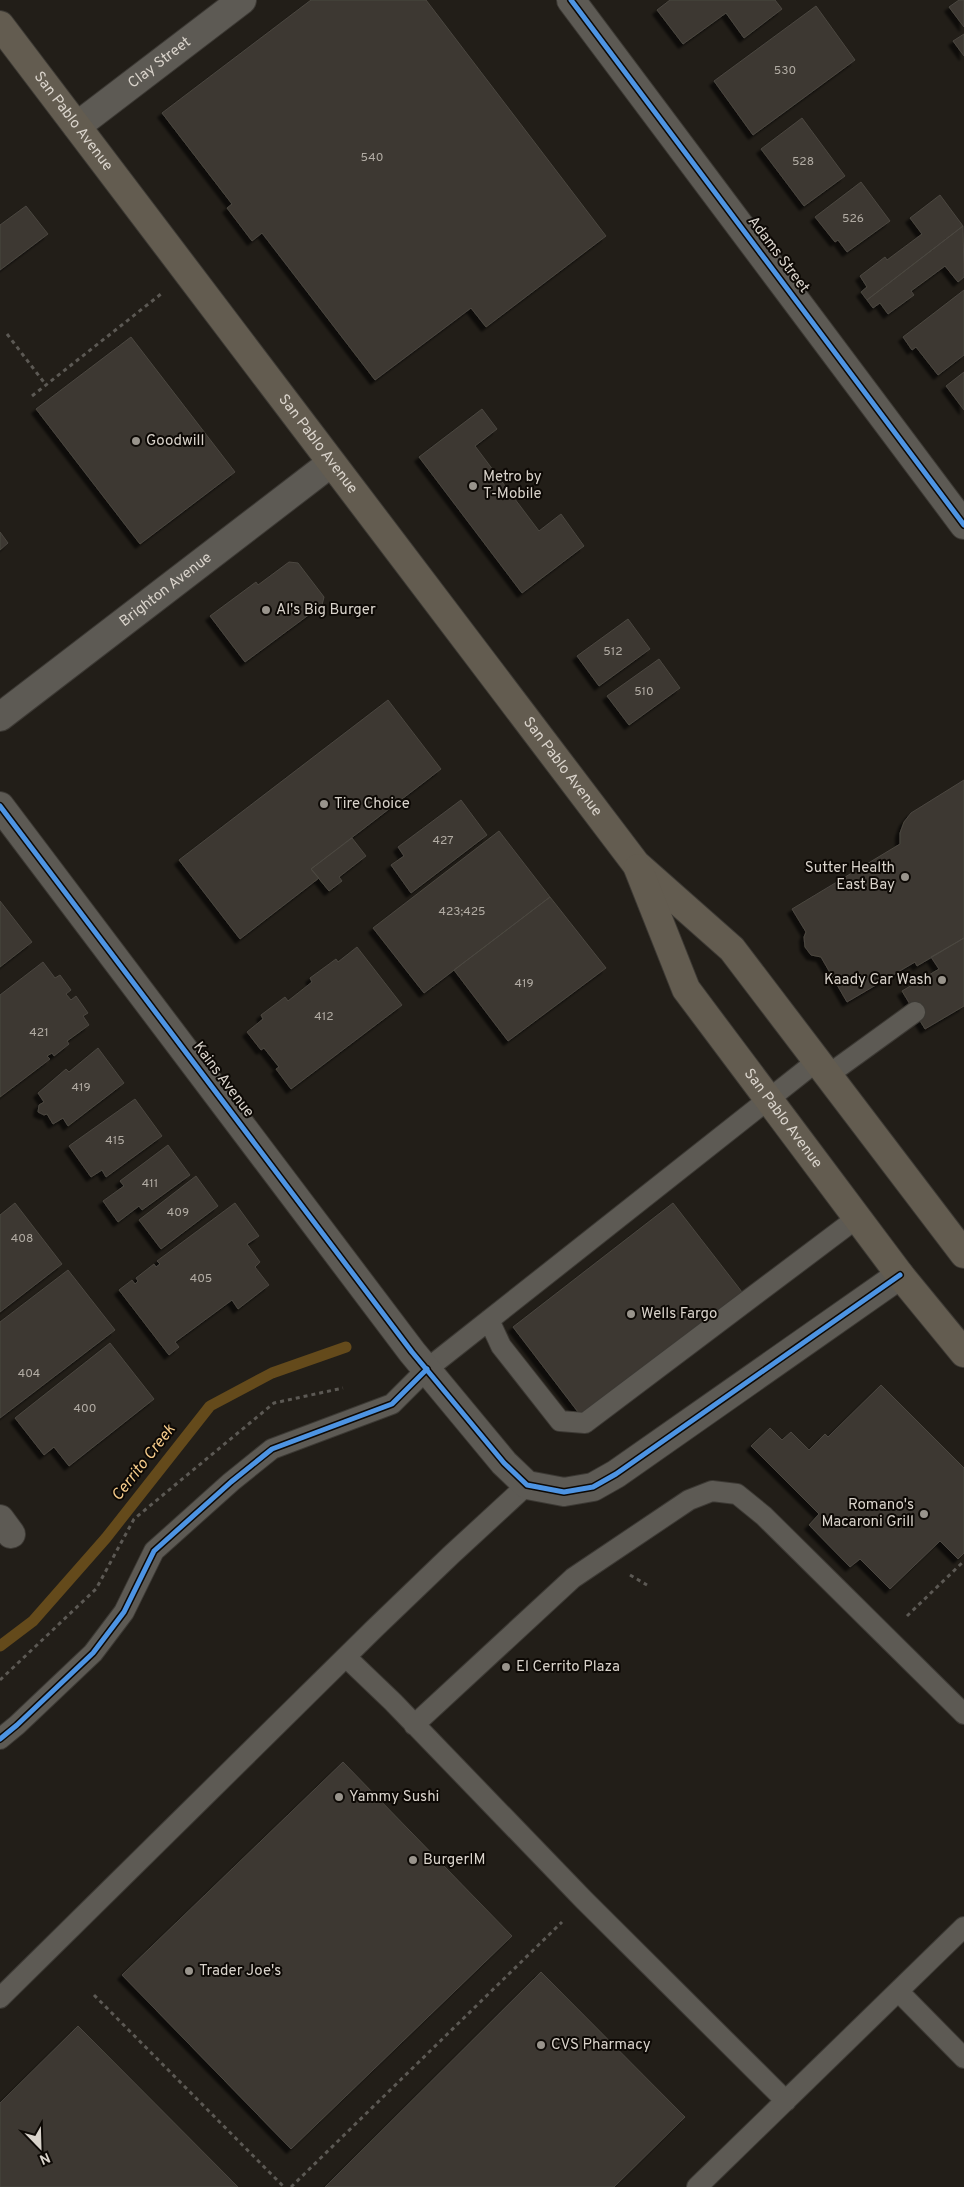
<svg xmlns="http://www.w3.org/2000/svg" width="964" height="2187" font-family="Overpass,sans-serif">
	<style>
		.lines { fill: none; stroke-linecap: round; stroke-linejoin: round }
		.stream { stroke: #644a1b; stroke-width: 11 }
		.building { fill: #3d3830; stroke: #4b4741; filter: url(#shadow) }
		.lane-casing { stroke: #3c3934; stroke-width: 22 }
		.street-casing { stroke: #3c3934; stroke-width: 30 }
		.primary-casing { stroke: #3c3934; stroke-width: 30 }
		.path { stroke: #5c5954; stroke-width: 3; stroke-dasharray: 4 4; stroke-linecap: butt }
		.lane { stroke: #5d5a54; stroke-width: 20 }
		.street { stroke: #5d5a54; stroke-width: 28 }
		.primary { stroke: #635c50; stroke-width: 28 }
		.cycleway-casing { stroke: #0d0905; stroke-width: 8 }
		.cycleway { stroke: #4d94e3; stroke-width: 5 }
		.poi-dot { fill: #99948c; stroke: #0d0905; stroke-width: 2 }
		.labels { text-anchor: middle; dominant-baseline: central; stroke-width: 4; stroke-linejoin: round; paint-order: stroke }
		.number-label { font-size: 12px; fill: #b2aca4 }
		.street-label { font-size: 15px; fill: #d9d3cb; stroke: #0d0905 }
		.poi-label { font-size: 15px; fill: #d9d3cb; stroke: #0d0905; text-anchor: start }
		.water-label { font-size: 16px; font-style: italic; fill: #f5cb8a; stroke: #0d0905 }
	</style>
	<defs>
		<filter id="shadow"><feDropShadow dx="-4.5" dy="4.5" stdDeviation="1" flood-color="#0009"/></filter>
	</defs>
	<rect width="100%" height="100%" fill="#221e18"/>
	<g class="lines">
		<!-- stream -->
		<path class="stream" d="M0,1646L33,1621L106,1538L210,1406L272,1373L346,1347"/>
	</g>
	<!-- building -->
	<path class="building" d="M311,0H426L606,236L486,327L471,308L375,380L262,233L252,241L227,208L232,204L162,113Z
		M670,0H775L782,9L744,38L726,13L683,44L657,10Z
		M959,0H964V27L949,7Z
		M816,6L855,60L753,135L714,81Z
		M964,34V56L953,41Z
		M802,118L845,176L804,206L761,149Z
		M861,182L890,221L847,252L838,240L835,242L815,217Z
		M940,195L963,226L867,300L861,292L867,287L860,276L885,257L887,260L922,234L910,218Z
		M26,206L48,234L0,270V225Z
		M963,226L964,277L958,282L945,266L911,291L914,295L888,314L880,303L873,308L867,300Z
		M964,290V355L938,375L916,347L912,350L903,337Z
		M131,337L235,472L140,544L36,409Z
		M964,372V410L946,386Z
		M482,409L497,429L475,446L539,531L561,514L584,546L522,593L419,457Z
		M0,532L8,543L0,550Z
		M289,562L298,563L324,597L322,605L245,662L210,616L256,582L258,585Z
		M628,619L650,649L599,686L577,656Z
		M659,659L680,688L629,725L607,696Z
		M388,700L441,769L311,869L319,878L240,939L179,860Z
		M964,780V938L917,966L915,962L847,1002L821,957L811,955L805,947L804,937L806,932L792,909L900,844V833L904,822L911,813Z
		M461,800L487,835L411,893L391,865L404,856L398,847Z
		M499,831L550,897L424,993L373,928Z
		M352,838L366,856L339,877L342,881L329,891L311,869Z
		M550,897L606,968L508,1041L454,970Z
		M0,901L32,942L0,967Z
		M964,938V1006L925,1029L902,991L939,969L931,957Z
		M357,947L402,1005L291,1089L276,1069L279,1067L264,1048L261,1050L247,1032L263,1019L261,1015L285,997L288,1001L312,982L310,978L336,959L338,962Z
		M43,962L55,978L60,975L71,990L66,994L71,1000L76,996L88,1013L83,1016L89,1025L67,1041L69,1044L54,1056L52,1053L47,1056L50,1059L0,1097V995Z
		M98,1048L124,1083L68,1126L63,1118L53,1124L47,1114L44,1115L38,1112L39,1105L44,1102L38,1093L66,1069L69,1072Z
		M135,1099L162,1136L106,1177L102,1170L91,1177L69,1146Z
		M168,1145L190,1175L142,1210L139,1206L118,1222L103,1201L124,1186L120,1181Z
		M196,1176L218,1206L161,1249L139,1220Z
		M15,1203L62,1264L0,1312V1215Z
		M235,1203L259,1236L247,1244L260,1262L255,1267L269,1285L238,1309L232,1300L175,1342L179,1347L169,1355L119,1290L132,1280L135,1284L138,1281L136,1278L154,1264L156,1267L160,1264L157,1261Z
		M673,1203L749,1301L588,1425L513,1327Z
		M68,1270L115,1330L0,1418V1322Z
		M110,1343L154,1399L69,1466L54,1447L44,1455L15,1418Z
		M881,1385L964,1468V1553L958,1559L940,1541L890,1589L860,1559L850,1567L809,1525L819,1514L751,1446L770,1428L782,1440L791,1432L809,1450L825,1434L828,1437Z
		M343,1762L512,1936L291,2149L122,1975Z
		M541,1972L685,2117L614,2187H325Z
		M78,2026L238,2187H0V2103Z"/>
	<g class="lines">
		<!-- lane casing -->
		<g class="lane-casing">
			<path id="lane" d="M828,1075L915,1012
				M489,1320L501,1346L560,1421L585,1423L857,1218
				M346,1657L393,1702L584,1900L786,2101
				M414,1725L573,1578L689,1500L712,1491L737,1494L764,1516L964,1714
				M0,1739L17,1725L93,1653L124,1612L154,1551L231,1482L272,1449L392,1404L427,1369L817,1061
				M899,1992L964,2058
				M0,1998L374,1629L451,1555L527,1485
				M697,2187L964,1927"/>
		</g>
		<!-- street casing -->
		<g class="street-casing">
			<g id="street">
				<path d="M571,0L964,525"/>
				<path id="s1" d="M77,126L242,0"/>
				<path id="s2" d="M0,717L331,463"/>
				<path d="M0,806L412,1352L504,1463L527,1485L564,1492L593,1487L616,1474L900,1275"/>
				<path d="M0,1519L11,1534"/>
			</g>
		</g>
		<!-- primary casing -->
		<g class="primary-casing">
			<g id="primary">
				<path id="s3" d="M0,25L636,864L732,949L964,1254"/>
				<path id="s4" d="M638,868L686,989L900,1275L964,1353"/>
			</g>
		</g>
		<!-- path -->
		<path class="path" d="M7,334L46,385
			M32,396L161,294
			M630,1575L647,1585
			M907,1616L964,1561
			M0,1680L96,1589L134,1519L274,1403L343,1388
			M94,1995L284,2187
			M291,2187L562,1922"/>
		<!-- lane -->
		<use href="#lane" class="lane"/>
		<!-- street -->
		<use href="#street" class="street"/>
		<!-- primary -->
		<use href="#primary" class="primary"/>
		<!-- cycleway casing -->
		<g class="cycleway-casing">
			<path id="cycleway" d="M571,0L964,525
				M0,806L412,1352L504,1463L527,1485L564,1492L593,1487L616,1474L900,1275
				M0,1739L17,1725L93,1653L124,1612L154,1551L231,1482L272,1449L392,1404L427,1369"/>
		</g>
		<!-- cycleway -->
		<use href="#cycleway" class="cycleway"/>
	</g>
	<!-- markers -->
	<g class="poi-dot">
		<circle cx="136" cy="441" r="5"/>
		<circle cx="473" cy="486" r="5"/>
		<circle cx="266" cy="610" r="5"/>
		<circle cx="324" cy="804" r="5"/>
		<circle cx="905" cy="877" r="5"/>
		<circle cx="942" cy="980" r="5"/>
		<circle cx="631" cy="1314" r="5"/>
		<circle cx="924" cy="1514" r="5"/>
		<circle cx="506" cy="1667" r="5"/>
		<circle cx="339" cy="1797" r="5"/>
		<circle cx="413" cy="1860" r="5"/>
		<circle cx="189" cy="1971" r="5"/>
		<circle cx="541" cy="2045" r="5"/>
	</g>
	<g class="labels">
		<!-- number labels -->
		<g class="number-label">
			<text x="785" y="71">530</text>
			<text x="372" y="158">540</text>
			<text x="803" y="162">528</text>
			<text x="853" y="219">526</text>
			<text x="613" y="652">512</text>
			<text x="644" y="692">510</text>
			<text x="443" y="841">427</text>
			<text x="462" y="912">423;425</text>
			<text x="524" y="984">419</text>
			<text x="324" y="1017">412</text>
			<text x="39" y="1033">421</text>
			<text x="81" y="1088">419</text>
			<text x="115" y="1141">415</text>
			<text x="150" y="1184">411</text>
			<text x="178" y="1213">409</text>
			<text x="22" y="1239">408</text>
			<text x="201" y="1279">405</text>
			<text x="29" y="1374">404</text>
			<text x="85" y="1409">400</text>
		</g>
		<!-- street labels -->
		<g class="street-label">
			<text stroke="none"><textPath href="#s1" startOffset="104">Clay Street</textPath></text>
			<text stroke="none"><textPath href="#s3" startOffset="121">San Pablo Avenue</textPath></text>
			<text transform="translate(778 255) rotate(53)">Adams Street</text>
			<text stroke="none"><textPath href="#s3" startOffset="526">San Pablo Avenue</textPath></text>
			<text stroke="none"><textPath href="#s2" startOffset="209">Brighton Avenue</textPath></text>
			<text stroke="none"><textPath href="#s3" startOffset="931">San Pablo Avenue</textPath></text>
			<text transform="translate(223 1080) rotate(53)">Kains Avenue</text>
			<text stroke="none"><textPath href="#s4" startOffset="292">San Pablo Avenue</textPath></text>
		</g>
		<!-- poi labels -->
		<g class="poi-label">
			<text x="146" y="441">Goodwill</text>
			<text x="483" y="477">Metro by<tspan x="483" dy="17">T-Mobile</tspan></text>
			<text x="276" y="610">Al's Big Burger</text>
			<text x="334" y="804">Tire Choice</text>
			<text x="895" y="868" text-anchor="end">Sutter Health<tspan x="895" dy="17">East Bay</tspan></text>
			<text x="932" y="980" text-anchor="end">Kaady Car Wash</text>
			<text x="641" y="1314">Wells Fargo</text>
			<text x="914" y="1505" text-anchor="end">Romano's<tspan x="914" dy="17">Macaroni Grill</tspan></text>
			<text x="516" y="1667">El Cerrito Plaza</text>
			<text x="349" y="1797">Yammy Sushi</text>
			<text x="423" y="1860">BurgerIM</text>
			<text x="199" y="1971">Trader Joe's</text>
			<text x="551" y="2045">CVS Pharmacy</text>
		</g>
		<!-- water labels -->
		<g class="water-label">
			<text transform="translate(144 1463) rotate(-52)">Cerrito Creek</text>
		</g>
	</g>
	<!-- north arrow -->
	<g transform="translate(40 2147) rotate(157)" stroke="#0d0905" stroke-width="4" paint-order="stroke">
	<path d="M0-4L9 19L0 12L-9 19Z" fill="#d9d3cb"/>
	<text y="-8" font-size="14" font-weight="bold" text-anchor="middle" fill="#d9d3cb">N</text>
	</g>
</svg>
